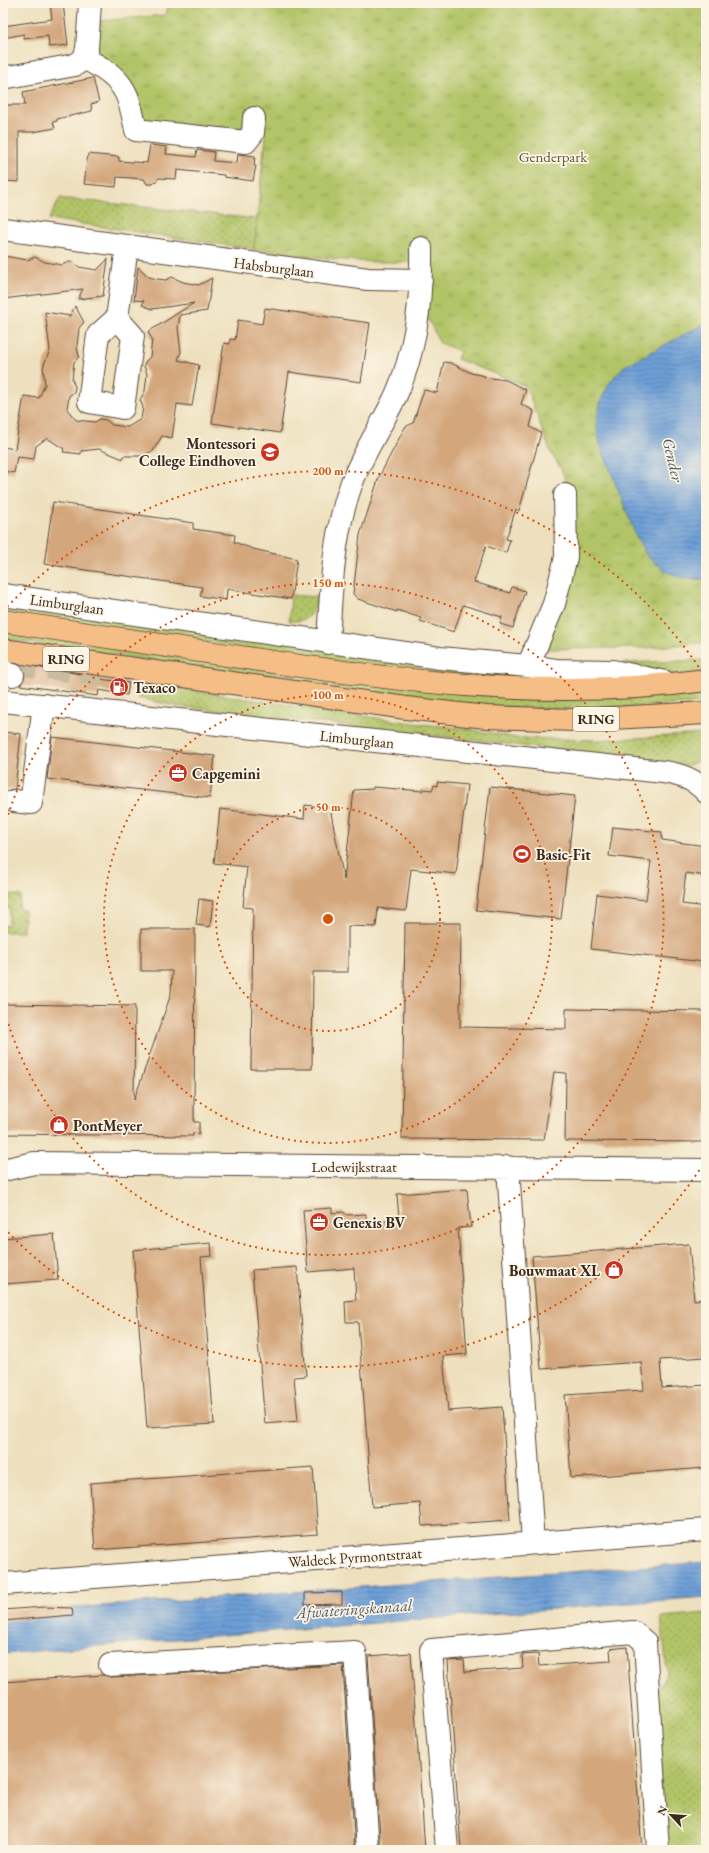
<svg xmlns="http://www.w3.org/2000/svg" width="709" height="1853" font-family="'EB Garamond',serif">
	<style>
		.grass { fill: url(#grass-dots); stroke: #767743 }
		.park { fill: url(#park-tufts); stroke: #767743 }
		.water { fill: url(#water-rules); stroke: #54647a }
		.building { fill: #d3a67c }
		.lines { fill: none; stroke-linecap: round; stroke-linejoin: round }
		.minor-tunnel { stroke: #cabc9e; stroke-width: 22; stroke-dasharray: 22 11; stroke-linecap: butt }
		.minor-casing { stroke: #564536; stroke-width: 24 }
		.major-casing { stroke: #564536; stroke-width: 24 }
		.minor { stroke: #fff; stroke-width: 22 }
		.major { stroke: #f6be87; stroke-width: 22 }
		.ring { fill: none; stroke: #d7540e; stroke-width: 2; stroke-dasharray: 2 4 }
		.labels { text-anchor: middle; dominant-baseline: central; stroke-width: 3.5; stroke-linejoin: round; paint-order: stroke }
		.shield { fill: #fcf5e5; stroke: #75675a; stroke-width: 1 }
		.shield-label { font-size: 14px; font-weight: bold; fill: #3b2a1e }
		.park-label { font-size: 15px; fill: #5f5834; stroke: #fcf5e5 }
		.street-label { font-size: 15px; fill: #3b2a1e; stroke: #fcf5e5 }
		.poi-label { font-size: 15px; font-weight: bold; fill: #3b2a1e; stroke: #fcf5e5; text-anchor: start }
		.water-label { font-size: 16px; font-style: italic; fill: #4f5968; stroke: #fcf5e5 }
		.centre { fill: #d7540e; stroke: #fcf5e5; stroke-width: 2 }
		.ring-label { font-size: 12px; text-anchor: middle; font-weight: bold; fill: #d7540e; stroke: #fcf5e5; stroke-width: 3.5; stroke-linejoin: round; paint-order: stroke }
	</style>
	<defs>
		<pattern id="grass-dots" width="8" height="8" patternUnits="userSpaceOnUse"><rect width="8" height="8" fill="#b2c468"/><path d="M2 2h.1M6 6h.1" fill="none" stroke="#929f55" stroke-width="1.8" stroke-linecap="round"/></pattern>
		<pattern id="park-tufts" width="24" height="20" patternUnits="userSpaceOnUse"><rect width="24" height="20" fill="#b2c468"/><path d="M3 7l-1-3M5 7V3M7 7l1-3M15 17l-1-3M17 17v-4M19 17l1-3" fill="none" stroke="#929f55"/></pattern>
		<pattern id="water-rules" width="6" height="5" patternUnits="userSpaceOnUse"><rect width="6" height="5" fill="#6d9fd7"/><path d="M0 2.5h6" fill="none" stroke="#5b82ae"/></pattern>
	</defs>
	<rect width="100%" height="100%" fill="#fcf5e5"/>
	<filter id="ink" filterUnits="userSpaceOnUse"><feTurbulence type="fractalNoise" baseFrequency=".025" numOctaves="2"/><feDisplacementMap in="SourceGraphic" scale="8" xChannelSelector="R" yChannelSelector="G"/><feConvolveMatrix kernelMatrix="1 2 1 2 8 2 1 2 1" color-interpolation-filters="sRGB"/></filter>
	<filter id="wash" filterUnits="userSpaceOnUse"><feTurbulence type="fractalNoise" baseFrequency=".012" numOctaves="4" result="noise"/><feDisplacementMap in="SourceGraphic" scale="16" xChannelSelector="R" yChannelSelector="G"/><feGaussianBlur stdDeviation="0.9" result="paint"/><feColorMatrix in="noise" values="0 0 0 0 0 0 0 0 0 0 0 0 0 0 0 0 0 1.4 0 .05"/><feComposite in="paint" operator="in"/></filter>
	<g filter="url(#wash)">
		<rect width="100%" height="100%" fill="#eee0be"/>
		<!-- grass -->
		<path class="grass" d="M264,149L260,250L49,219L60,198L257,219Z
			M291,595L317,597C316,613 306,623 289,621Z
			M3,604L622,678L449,677L3,613Z
			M3,631L346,681L706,688V703L586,710L503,707L443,703L3,639Z
			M706,660V672L676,675L622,663Z
			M140,683L404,722L468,729L517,738L597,740L706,734V756L687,766L671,763L176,706L138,698Z
			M3,893L21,896L19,909L25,910L23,932H3V925H8L10,908L3,907Z
			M706,1613V1850H665L654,1696L667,1673L661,1617Z"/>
		<!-- park -->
		<path class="park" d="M168,3H706V642L647,648L546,649L570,493L562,471L550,451L526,386L457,359L460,351L440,343L427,317L412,262C359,264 307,256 254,249L266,137L244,122L242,127L234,132L147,124L97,58L98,21L166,15Z"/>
		<!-- water -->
		<path class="water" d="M706,323V580L680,577L665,571L647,556L636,536L600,444L596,423L601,400L610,382L623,367Z
			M706,1562V1597L236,1634L3,1654V1613Z"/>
		<g id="blocks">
			<!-- building -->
			<path class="building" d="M50,3H63L68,45L49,47L48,36L24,39V34L3,38V26L52,19Z
				M93,78L99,102L91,104L92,111L57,119V121L53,122L55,128L33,132H19V182L3,181V105H25L23,92Z
				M150,145L167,147L166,154L196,157L197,150L214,152L213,161L237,163L238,154L255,156L254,166H256L253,181L224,177V175L177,170L176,179L159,178L153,184H147L144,179L117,177L116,187L84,184L88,154L119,157V161L147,163Z
				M3,256L28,260L35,257L45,262L62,265L68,262H73L79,267L97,270L108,259L103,296L78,299L83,289L3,299Z
				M138,267L149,277L157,279L166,280L172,277L183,282L199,285L212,278L207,311L180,315L178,328L181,352L178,360L199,365L192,406L177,404L172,438L162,436L153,451L140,456H123V459L99,449L81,451V454L63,452L64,449L47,438L36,446L34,459L17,457L14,473L3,471V447L15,449L24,396L39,398L45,384L43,367L50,350L45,312L70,316L75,306L84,322L79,328L77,346L79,357L74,362L72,379L75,387L74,392L69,396L67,409L76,420L95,422L100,419L106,420L112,425L128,427L141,419L143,407L140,400L145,391L147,374L144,366L145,362L150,357L152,339L148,332L194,303L152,309L142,305L144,301L134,300Z
				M265,308L370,323L361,382L289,372L280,433L212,423L224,343L230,344V339L235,340L238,320L262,324Z
				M444,362L451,363L471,373L485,376L484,377L506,380L526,390L521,404L534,411L530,427L541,433L519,511L516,509L506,539L510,540L506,553L486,546L474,582L510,593L512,587L525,591L513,628L500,624L502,617L463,605L454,632L420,621L421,618L397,610V612L358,599L353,594L360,535L379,477L405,427L413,423L424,390L437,393Z
				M53,502L193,523V529L235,535L234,542L253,549L297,559L291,599L227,589L226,600L200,596L202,587L44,564Z
				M21,665L101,677L100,679L129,683L127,695L99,690L98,696L20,685L25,676L24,670Z
				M3,732L21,734L15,789L9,790L3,796Z
				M52,737L215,756L210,798L47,779Z
				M437,782L467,785L456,874L411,869L406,911L378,908L376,927L348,926V972H313L312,1069H251L253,908L243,907L247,867L214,863L220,809L304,819L305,805L330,808L344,880L354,790L373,789V787L423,791V789L432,790L434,785L437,786Z
				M490,787L575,796L561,919L476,910Z
				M613,827L662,832V840L706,846V876L686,873L682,904L706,907V945L704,962L591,949L597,894L646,900L651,861L609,856Z
				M199,899L213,901L210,927L196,925Z
				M405,923H461L460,1027L566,1029V1009L706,1011V1142L565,1141L566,1073L554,1072L544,1140L402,1139Z
				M141,929H195L194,1122H199V1134L193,1133V1136L3,1134V1004L135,1006L134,1100L171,994L172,971H141Z
				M467,1189L471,1227L458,1228L467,1354L443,1356L448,1411L502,1407L510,1520L422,1526L420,1503L372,1507L358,1322H346L345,1301L356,1300L354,1268L308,1272L303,1210L332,1208V1213L343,1212L347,1215L366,1214V1222L399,1219L397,1194Z
				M54,1234L58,1280L3,1284V1238Z
				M211,1243L212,1256L201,1257L214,1424L147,1428L133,1250Z
				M689,1244L694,1300L706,1299V1357L660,1360L662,1388L706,1385V1468L571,1478L565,1395L644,1390L641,1362L541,1369L532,1256Z
				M297,1267L306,1376L294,1377L298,1421L265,1424L252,1270Z
				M313,1467L318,1534L95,1550L90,1483Z
				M342,1592V1604L305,1605V1593Z
				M43,1607L72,1608L73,1615L3,1621V1610Z
				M627,1647L642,1850H461L448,1661L464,1660L465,1672L523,1668L522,1655L538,1654L539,1666L611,1661L610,1649Z
				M411,1653L425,1850H381L368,1656Z
				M343,1665L355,1850H3V1682L103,1675L111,1677Z"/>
		</g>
	</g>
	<g filter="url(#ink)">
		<use href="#blocks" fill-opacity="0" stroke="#564536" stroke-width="1"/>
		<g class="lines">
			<!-- minor-tunnel -->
			<path class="minor-tunnel" d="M15,664L112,677L128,668"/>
			<!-- minor casing -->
			<g class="minor-casing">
				<path id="minor" d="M84,59C91,61 97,65 103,69C128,85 130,102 136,130L246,142L253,133L254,118
					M3,78L75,65L84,59L87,49L90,3
					M3,229L368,279L421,280
					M117,318L133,336L123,408L89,402L98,335L117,318L127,247
					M3,595L440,658L528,666L556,670L613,671L665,682
					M328,643C331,589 333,535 351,485C363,452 383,424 397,393C417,347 422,298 421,248
					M528,666L554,604L566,557L565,495
					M3,670L6,674L13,675
					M3,701L663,772C679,774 695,779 706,792
					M14,801L31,803L44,705
					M508,1167L533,1543
					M3,1170L34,1163L706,1170
					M3,1584L706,1530
					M110,1665L355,1652L368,1850
					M447,1850L431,1650L633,1632L645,1642L658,1850"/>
			</g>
			<!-- major casing -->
			<g class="major-casing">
				<path id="major" d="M3,621C86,634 170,646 253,659C403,682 554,701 706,680
					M3,650L406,708L486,717L574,720L706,713"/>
			</g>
			<!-- minor -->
			<use href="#minor" class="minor"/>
			<!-- major -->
			<use href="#major" class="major"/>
		</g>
	</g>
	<!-- distance rings -->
	<g class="ring">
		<circle cx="328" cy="919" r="112"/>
		<circle cx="328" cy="919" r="224"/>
		<path d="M3 832A336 336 0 1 1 3 1006"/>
		<path d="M706 1160A448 448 0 0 1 3 1227M3 611A448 448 0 0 1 706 678"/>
	</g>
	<!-- icons -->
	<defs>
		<g id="school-disc" transform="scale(1)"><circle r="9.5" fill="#c8321e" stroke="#fcf5e5"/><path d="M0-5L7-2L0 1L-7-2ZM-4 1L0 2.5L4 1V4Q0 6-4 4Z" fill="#fff"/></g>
		<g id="fuel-disc" transform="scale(1)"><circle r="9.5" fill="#c8321e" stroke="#fcf5e5"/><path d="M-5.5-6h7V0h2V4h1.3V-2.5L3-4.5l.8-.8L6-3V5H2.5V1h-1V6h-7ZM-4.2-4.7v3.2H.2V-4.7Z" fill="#fff"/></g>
		<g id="office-disc" transform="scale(1)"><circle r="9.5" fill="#c8321e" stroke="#fcf5e5"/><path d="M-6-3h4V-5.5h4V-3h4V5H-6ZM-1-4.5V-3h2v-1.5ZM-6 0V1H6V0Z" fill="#fff"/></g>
		<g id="stadium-disc" transform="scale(1)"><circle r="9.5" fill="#c8321e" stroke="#fcf5e5"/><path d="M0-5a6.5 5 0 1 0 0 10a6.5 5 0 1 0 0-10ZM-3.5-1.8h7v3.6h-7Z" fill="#fff"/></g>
		<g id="shop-disc" transform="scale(1)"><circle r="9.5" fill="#c8321e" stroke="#fcf5e5"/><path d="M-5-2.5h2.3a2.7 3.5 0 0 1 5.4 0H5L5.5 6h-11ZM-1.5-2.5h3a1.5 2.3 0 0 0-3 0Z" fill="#fff"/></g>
	</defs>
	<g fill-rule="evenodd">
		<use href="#school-disc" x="270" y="452"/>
		<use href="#fuel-disc" x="119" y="687"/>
		<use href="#office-disc" x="178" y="773"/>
		<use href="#stadium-disc" x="522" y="854"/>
		<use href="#shop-disc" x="59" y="1125"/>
		<use href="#office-disc" x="319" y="1222"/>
		<use href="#shop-disc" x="614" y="1270"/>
	</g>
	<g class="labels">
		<!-- shield labels -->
		<g class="shield">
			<rect x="43" y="647" width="46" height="24" rx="3"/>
			<rect x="573" y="707" width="46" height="24" rx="3"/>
		</g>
		<g class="shield-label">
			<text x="66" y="659">RING</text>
			<text x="596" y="719">RING</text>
		</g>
		<!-- park labels -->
		<g class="park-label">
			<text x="553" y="156">Genderpark</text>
		</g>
		<!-- street labels -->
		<g class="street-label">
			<text transform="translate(274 267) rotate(7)">Habsburglaan</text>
			<text transform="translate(67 604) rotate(8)">Limburglaan</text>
			<text transform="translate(357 739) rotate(6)">Limburglaan</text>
			<text x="354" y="1166">Lodewijkstraat</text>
			<text transform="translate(355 1557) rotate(-4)">Waldeck Pyrmontstraat</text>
		</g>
		<!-- poi labels -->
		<g class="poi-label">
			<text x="256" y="443" text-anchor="end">Montessori<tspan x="256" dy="17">College Eindhoven</tspan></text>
			<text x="133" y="687">Texaco</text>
			<text x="192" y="773">Capgemini</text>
			<text x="536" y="854">Basic-Fit</text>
			<text x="73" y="1125">PontMeyer</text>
			<text x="333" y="1222">Genexis BV</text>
			<text x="600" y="1270" text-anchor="end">Bouwmaat XL</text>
		</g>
		<!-- water labels -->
		<g class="water-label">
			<text transform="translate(673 460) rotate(77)">Gender</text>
			<text transform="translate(354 1609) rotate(-4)">Afwateringskanaal</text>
		</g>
	</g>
	<circle cx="328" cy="919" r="6" class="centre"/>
	<g class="ring-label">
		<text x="328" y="475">200 m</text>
		<text x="328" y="587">150 m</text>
		<text x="328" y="699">100 m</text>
		<text x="328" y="811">50 m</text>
	</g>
	<!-- margin -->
	<rect width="709" height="1853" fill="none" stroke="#fcf5e5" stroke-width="16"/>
	<!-- north arrow -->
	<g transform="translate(671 1815) rotate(296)" stroke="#fcf5e5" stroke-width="3" paint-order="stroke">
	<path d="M0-3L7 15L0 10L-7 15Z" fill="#3b2a1e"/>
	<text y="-6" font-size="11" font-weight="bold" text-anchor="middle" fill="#3b2a1e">N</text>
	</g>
</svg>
